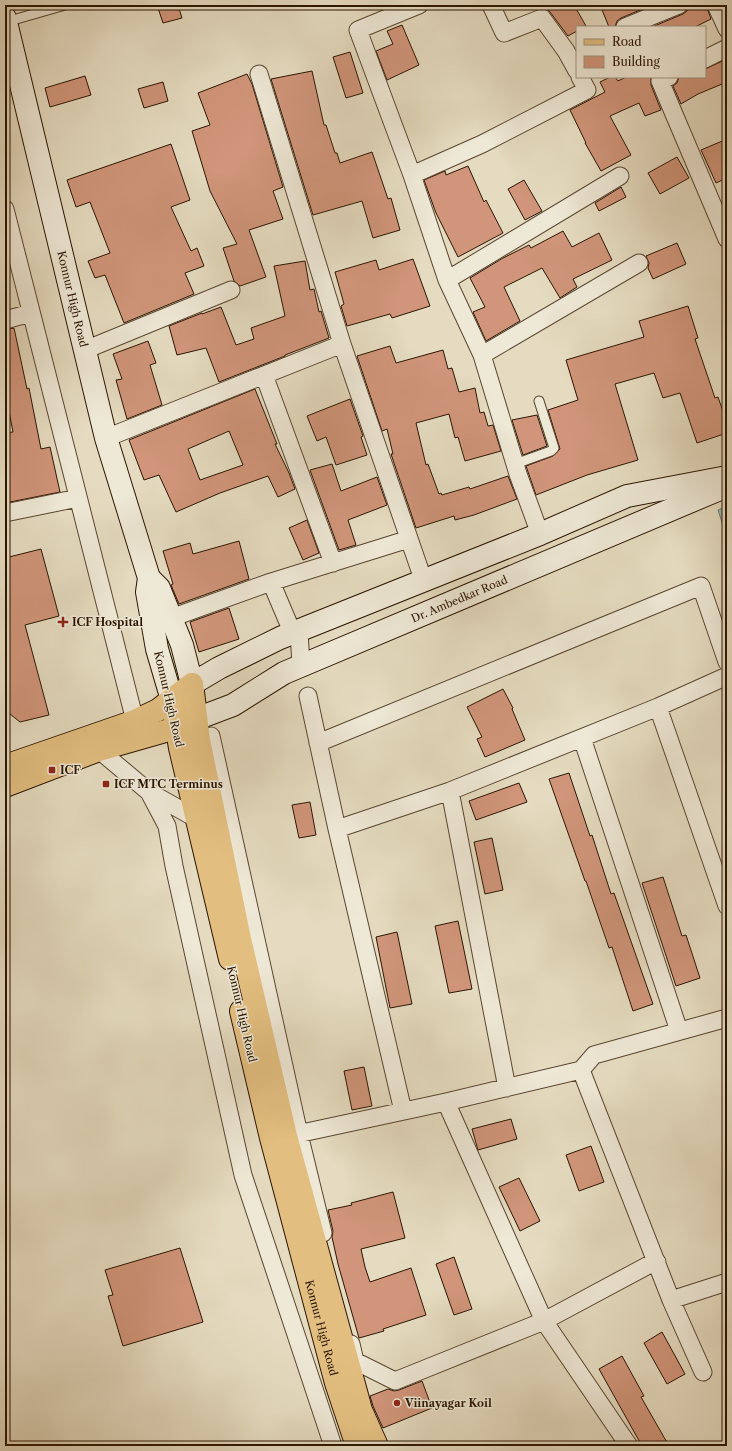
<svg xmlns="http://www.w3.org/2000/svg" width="732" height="1451" font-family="'Libre Caslon Text',serif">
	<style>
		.water { fill: #97bab8; stroke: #6c786f }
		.building { fill: #d0957a; stroke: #2b1501; fill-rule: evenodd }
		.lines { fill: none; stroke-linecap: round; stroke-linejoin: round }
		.lane-casing { stroke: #5a4631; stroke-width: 11 }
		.street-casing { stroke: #5a4631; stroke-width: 19 }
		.secondary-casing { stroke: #2b1501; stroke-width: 24 }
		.primary-casing { stroke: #2b1501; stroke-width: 24 }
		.lane { stroke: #eee8d6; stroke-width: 9 }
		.street { stroke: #eee8d6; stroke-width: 17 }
		.secondary { stroke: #eee8d6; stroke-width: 22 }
		.primary { stroke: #e2be80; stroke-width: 22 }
		.poi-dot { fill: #8f2418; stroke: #eee8d6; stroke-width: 1.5 }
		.labels { text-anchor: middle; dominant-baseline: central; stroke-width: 3; stroke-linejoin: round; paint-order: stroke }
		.street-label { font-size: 11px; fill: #2b1501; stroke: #eee8d6 }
		.poi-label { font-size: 11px; font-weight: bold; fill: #2b1501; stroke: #eee8d6; text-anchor: start }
	</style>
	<rect width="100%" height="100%" fill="#e5dbc0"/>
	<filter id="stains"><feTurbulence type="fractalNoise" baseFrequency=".005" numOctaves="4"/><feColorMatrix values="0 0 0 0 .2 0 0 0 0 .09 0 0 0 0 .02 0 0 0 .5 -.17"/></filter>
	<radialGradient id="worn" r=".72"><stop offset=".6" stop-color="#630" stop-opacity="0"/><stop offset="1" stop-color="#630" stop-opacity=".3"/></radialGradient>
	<!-- water -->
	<path class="water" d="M727,506V538L718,510Z"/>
	<!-- building -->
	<path class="building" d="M157,5H178L182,18L163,23Z
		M540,5H574L586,26L577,27V31L568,36L550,12L547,9L542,8Z
		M600,5H652L621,18L617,21L615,27H609Z
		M689,5H706L711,19L695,27H652L683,14L687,11Z
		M402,25L419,65L387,80L376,51L393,44L387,31Z
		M350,52L363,93L346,98L333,57Z
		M727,59V82L698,94L681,104L673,86L677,83L679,77H705V69Z
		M312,71L324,125H326L335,153H337L340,163L372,152L388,199L391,198L400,230L373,238L362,201L313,215L271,79Z
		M247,74L252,84L283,187L273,191L283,219L249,230L266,277L240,286L234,281L223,248L237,244L210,191L192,131L210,125L198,93Z
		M85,76L91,95L50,107L45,88Z
		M610,77H615L618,81L626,77H651V85L661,110L645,116L639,103L610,116L631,155L601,171L585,143H586L570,110L605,92L600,82Z
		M163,82L168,101L144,108L138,89Z
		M727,139V178L716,183L701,150Z
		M171,144L190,200L171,207L191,251L197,248L204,266L185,273L194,294L124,323L105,275L95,278L88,261L110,253L90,202L76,207L67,180Z
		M677,157L689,178L660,194L648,173Z
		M468,166L484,202L486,200L503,233L458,257L436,213L424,180L445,171L446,175Z
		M524,180L542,211L525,220L508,189Z
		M621,187L626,197L599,211L595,203Z
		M563,231L572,247L599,233L612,260L573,279L577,287L560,298L542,268L504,287L520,321L486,341L473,312L485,307L470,278L503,258L529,245L531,248Z
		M677,243L686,264L653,279L648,268L649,263L646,256Z
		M413,259L430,306L392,318L390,314L347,326L341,306L344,304L335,272L376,260L379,270Z
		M305,261L310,290L314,289L319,312L321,311L329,338L285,355V356L219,382L206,348L177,355L169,326L202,313V314L221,307L236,345L254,339L251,328L285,316L274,266Z
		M688,306L698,338L695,339L715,398L718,397L727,423V433L697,443L680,393L663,398L654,373L615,384L638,460L587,475L536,495L526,466L553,456L560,449L548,410L578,400L566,360L644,337L639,321Z
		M14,328L27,389L29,388L41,449L50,447L60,492L5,503V433L13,432L5,391V330Z
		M148,341L156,363L150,365L162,405L127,419L116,380L122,379L113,354Z
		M390,346L396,363L443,350L448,369L452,368L459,392L475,388L480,413L484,412L488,426L493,425L501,451L465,461L458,437L455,438L449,414L416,423L426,465L428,464L439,494L441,493L442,495L469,487L470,489L508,476L517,499L474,515L455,520L454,516L416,528L391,454H393L387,429L382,431L357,356Z
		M255,389L277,444H275L289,473L295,489L278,497L268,476L220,493L176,512L159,475L144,480L129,440ZM229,431L243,465L200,480L188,449Z
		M350,399L363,436L361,437L367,455L336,465L326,437L317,441L307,416Z
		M537,415L547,446L523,455L512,420Z
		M332,464L341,491L377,477L387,505L348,520L356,545L339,550L310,470Z
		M307,520L319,553L303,560L289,528Z
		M239,541L249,579L179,604L171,585L173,584L163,551L190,543L193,554Z
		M41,549L59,616L25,625L49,715L20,722L5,710V558Z
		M229,608L239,639L199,652L190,622Z
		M503,689L513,708L512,709L525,740L485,757L477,739L482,737L467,707Z
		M569,773L590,836L592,835L611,894L614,893L653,1004L633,1011L612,947L609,948L586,881H585L549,779Z
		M519,783L527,802L476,820L469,801Z
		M310,802L316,835L299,838L292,805Z
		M492,838L503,890L485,894L474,842Z
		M663,877L682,936L686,935L700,978L676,986L642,883Z
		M458,921L472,989L449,993L435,926Z
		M397,932L412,1004L390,1008L376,937Z
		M364,1067L372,1106L352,1110L344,1071Z
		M511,1119L517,1139L478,1150L472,1129Z
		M591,1146L604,1182L579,1191L566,1155Z
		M519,1178L540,1221L520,1231L499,1187Z
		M393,1192L405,1238L361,1249L365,1267L370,1282L411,1268L426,1315L383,1329L384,1331L359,1338L338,1264L332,1237L333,1231L328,1210L352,1205L351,1203Z
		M180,1248L203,1322L123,1346L108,1296L113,1295L105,1270Z
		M454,1257L472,1309L454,1315L436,1264Z
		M662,1332L685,1374L667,1384L644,1343Z
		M622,1356L644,1396L641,1397L669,1446H642L599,1369Z
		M422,1381L432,1408L383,1428L373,1406L370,1396L388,1389L394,1391L399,1390Z"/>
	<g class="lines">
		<!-- lane casing -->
		<g class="lane-casing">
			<path id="lane" d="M6,22L65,5
				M515,464L551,451L554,448L539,401"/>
		</g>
		<!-- street casing -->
		<g class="street-casing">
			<path id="street" d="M491,5L504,33L542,18L566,51L577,71
				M716,5L727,29
				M625,27L679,5
				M705,59L727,48
				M259,74L342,344L424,582
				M669,77L660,81L727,239
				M412,175L358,30L419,5
				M5,209L135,721
				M447,280L620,176
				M5,320L31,313
				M85,350L231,290
				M482,355L639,263
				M264,375L333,563
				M106,438L342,344
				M5,513L78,498
				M540,534L518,474L482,355L447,280L412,175L482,144L587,90L580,77
				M271,582L293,634
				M171,618L271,582L409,539
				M299,631L301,666
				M308,696L337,829L403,1111
				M658,707L727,906
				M211,736L299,1134L323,1233
				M582,738L679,1031
				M318,743L701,586L727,662
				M99,750L149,792L167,826L174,866L243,1175L333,1446
				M450,791L507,1088
				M149,792L197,819
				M337,829L450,791L658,707L727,676
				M581,1070L671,1300L703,1372
				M288,1136L446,1102L581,1070L594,1055L727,1018
				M671,1300L727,1282
				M351,1344L355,1361L395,1381L544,1321L446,1102
				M629,1446L544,1321L656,1261L657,1262"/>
		</g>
		<!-- secondary casing -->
		<g class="secondary-casing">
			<g id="secondary">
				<path id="s1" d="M5,18L106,438L149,578L147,592L157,649L172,700"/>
				<path d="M149,578L159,588L182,645L192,684L219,668L280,638L540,534L627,496L727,477"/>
				<path id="s2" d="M196,719L233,705L284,673L727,486"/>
			</g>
		</g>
		<!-- primary casing -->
		<g class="primary-casing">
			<g id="primary">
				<path d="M172,700L180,748L230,959"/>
				<path d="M5,766L135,721L158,710L192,684L199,740L240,939L286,1136L361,1410L377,1446"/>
				<path d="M5,786L99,750L176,728L190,722"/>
				<path id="s3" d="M241,1011L271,1138L336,1383L357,1446"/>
			</g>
		</g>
		<!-- lane -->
		<use href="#lane" class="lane"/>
		<!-- street -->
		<use href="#street" class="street"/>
		<!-- secondary -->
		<use href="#secondary" class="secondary"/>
		<!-- primary -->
		<use href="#primary" class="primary"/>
	</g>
	<!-- markers -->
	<g class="poi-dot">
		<path d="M61 616h4v4h4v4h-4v4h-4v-4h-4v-4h4z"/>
		<rect x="48" y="766" width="8" height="8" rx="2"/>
		<rect x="102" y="780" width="8" height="8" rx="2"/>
		<circle cx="397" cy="1403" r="4"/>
	</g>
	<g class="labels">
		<!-- street labels -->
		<g class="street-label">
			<text stroke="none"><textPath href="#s1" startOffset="289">Konnur High Road</textPath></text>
			<text stroke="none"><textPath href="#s2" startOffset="290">Dr. Ambedkar Road</textPath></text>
			<text transform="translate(169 699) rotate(77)">Konnur High Road</text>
			<text transform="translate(242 1014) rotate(77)">Konnur High Road</text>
			<text stroke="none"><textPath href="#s3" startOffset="327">Konnur High Road</textPath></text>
		</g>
		<!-- poi labels -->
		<g class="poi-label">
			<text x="72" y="622">ICF Hospital</text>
			<text x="60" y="770">ICF</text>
			<text x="114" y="784">ICF MTC Terminus</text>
			<text x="405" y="1403">Viinayagar Koil</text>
		</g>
	</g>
	<!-- margin -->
	<rect width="732" height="1451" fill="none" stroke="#e5dbc0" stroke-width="20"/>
	<rect x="6" y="6" width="720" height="1439" fill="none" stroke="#2b1501" stroke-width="2"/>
	<rect x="10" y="10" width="712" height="1431" fill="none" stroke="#2b1501"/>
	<!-- legend -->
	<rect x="576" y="26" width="130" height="52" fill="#eee8d6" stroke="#a09481"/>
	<rect x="584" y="39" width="20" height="6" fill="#e2be80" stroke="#a09481"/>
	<text x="612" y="46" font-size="12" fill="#2b1501">Road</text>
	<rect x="584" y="56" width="20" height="12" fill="#d0957a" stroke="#a09481"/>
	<text x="612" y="66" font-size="12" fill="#2b1501">Building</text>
	<rect width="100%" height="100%" filter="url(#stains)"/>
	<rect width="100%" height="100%" fill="url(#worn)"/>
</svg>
